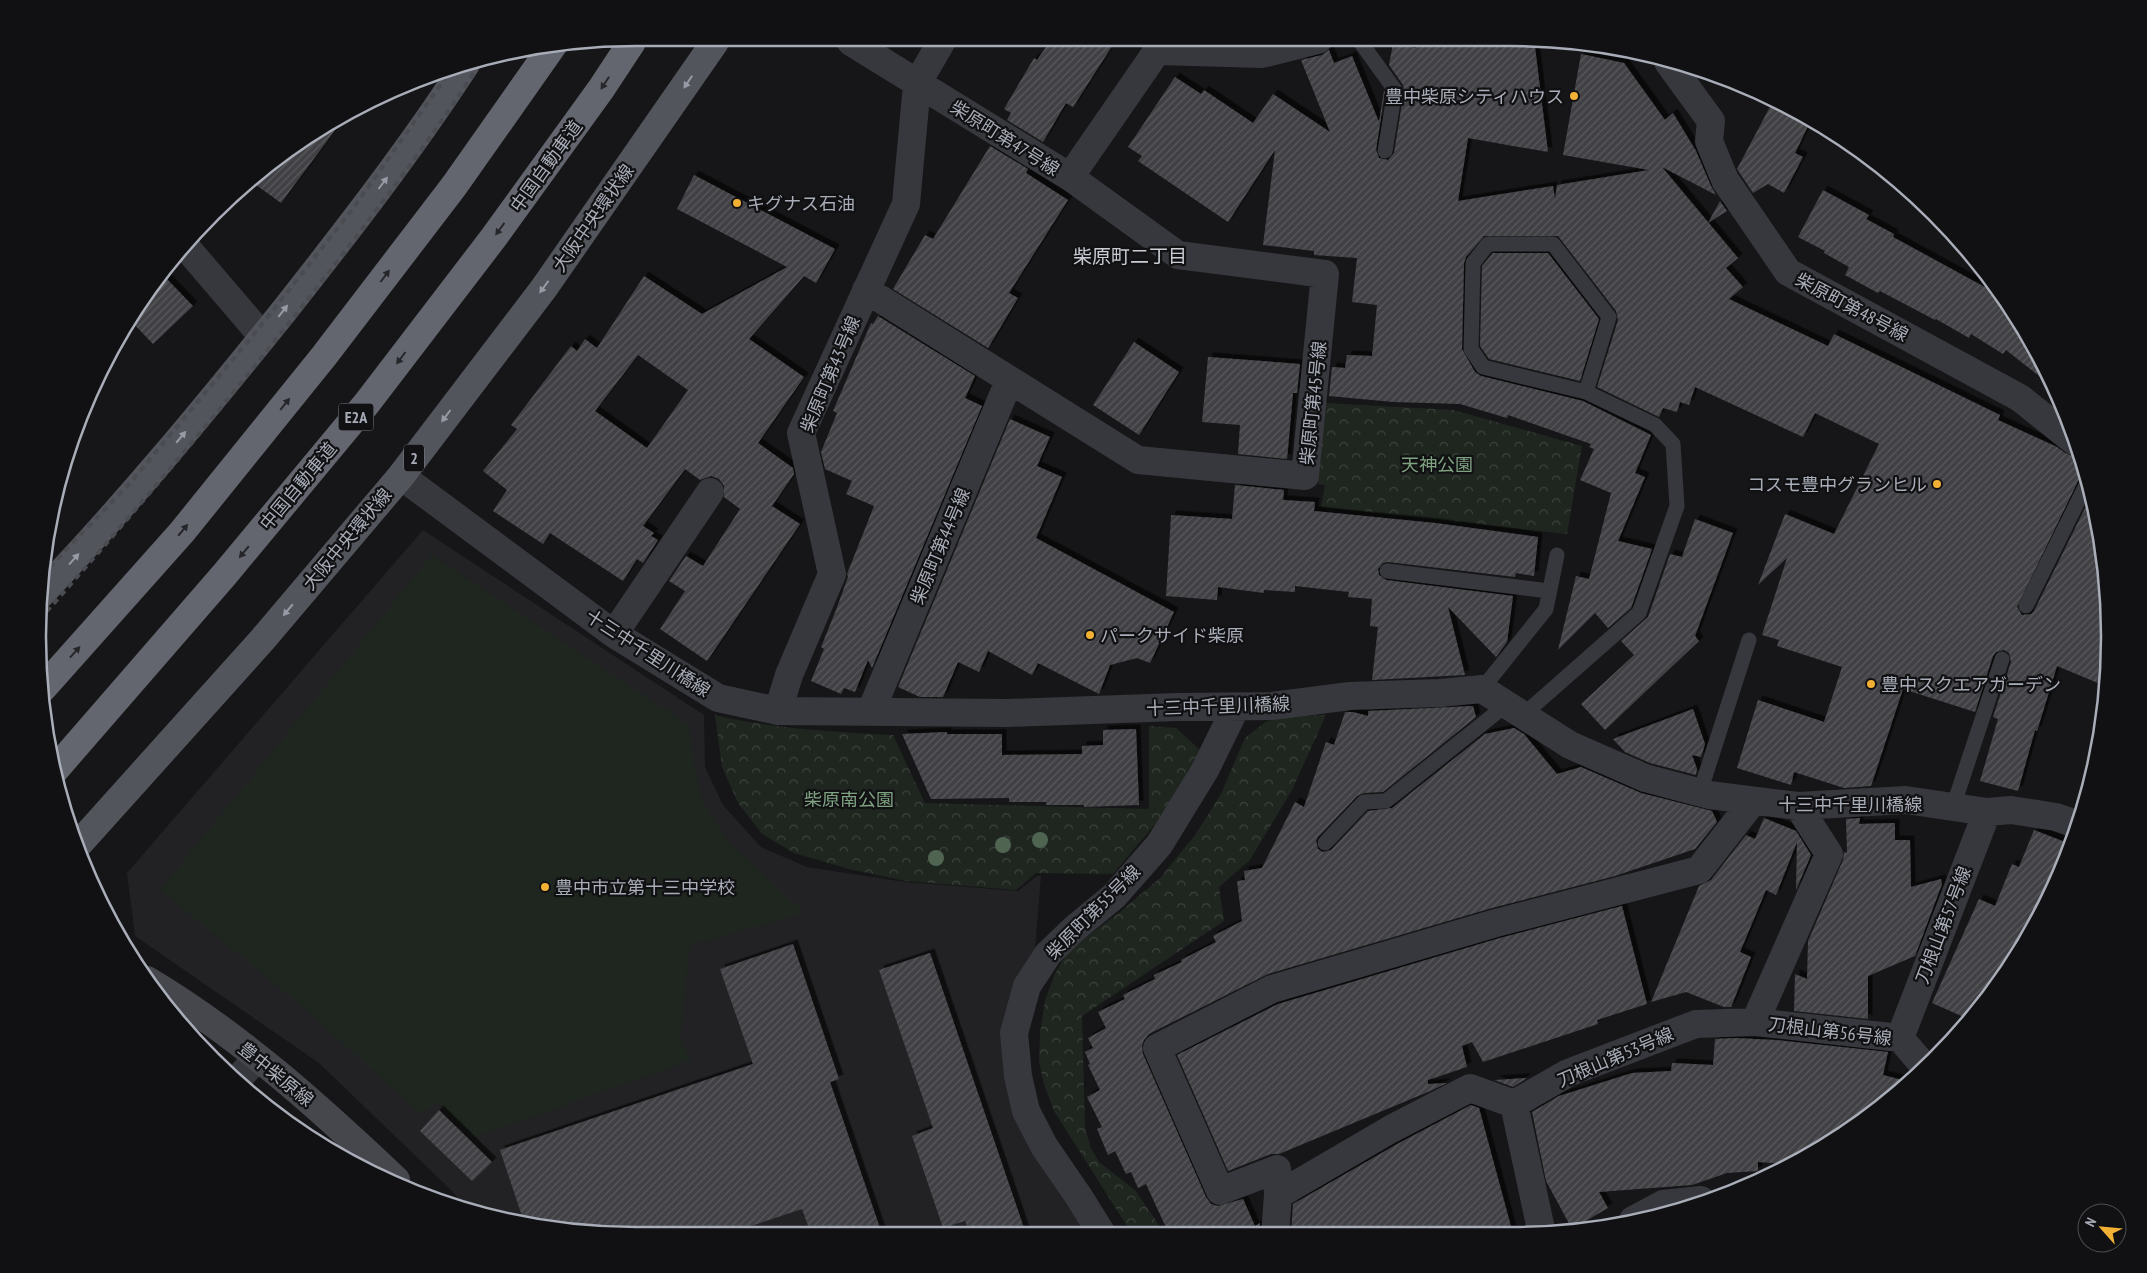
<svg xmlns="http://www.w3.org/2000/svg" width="2147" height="1273" font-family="'PT Sans Narrow','Noto Sans JP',sans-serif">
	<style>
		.built { fill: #222225 }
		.grass { fill: #1e261f }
		.forest { fill: url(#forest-crowns) }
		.building { fill: url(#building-hatch); fill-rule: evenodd; filter: url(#shadow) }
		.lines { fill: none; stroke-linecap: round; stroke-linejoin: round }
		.lane { stroke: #37383d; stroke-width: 15 }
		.street { stroke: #37383d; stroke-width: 28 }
		.secondary { stroke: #45474d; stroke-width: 28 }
		.primary { stroke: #53555c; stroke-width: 28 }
		.highway { stroke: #63666e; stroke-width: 28 }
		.rail { stroke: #4a4c52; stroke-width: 4; stroke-dasharray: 6 5; stroke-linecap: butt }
		.tree { fill: #506452 }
		.oneway { fill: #979ba6 }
		.oneway2 { fill: #26262a }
		.poi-dot { fill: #f2b134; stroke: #111113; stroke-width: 2 }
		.labels { text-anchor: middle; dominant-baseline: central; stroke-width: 4.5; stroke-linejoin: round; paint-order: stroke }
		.shield { fill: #111113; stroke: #7b7e86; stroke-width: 1 }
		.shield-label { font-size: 16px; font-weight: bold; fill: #a8adb8 }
		.poi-label { font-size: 18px; fill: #a8adb8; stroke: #111113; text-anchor: start }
		.street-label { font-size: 18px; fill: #a8adb8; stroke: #111113 }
		.park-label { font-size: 18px; fill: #7fa381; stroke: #111113 }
		.neighbourhood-label { font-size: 19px; fill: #c9ccd4; stroke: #111113 }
		.rim { fill: none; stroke: #a8adb8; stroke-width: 2.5 }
	</style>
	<defs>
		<pattern id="forest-crowns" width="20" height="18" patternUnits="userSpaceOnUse" patternTransform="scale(1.25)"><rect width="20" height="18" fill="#1e261f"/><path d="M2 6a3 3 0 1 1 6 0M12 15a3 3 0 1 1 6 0" fill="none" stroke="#3c433d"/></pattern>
		<pattern id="building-hatch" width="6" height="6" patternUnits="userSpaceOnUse" patternTransform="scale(1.25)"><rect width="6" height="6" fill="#404145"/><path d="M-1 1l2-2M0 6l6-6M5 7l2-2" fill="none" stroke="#595a5e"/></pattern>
		<filter id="shadow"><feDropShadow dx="4.5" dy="-4.5" stdDeviation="0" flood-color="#0009"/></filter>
	</defs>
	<rect width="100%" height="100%" fill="#161618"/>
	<!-- built -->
	<path class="built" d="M423,530L704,715L705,767L723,805L761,847L807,867L905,882L1018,891L1037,876H1041L1035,949L1002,1052L1087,1234H597L466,1208L453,1192L319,1063L135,936L127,873Z"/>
	<!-- grass -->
	<path class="grass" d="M432,555L688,724L700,796L726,839L805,913L690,945L680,1039L691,1060L476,1137L438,1103L421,1114L298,1003L160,890Z"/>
	<!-- forest -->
	<path class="forest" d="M1326,403L1453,410L1582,446L1567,534L1321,507L1325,485L1318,484Z
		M715,715C774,729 833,732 893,735L925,803L1149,809V726L1176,728L1200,750L1162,816L1113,874L1036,873L1016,890L906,881L849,869L794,853L762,834L738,803L722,767Z
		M1326,715L1292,790L1250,860L1219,887L1224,921L1082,1016L1085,1128L1091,1148L1099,1162L1135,1190L1165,1234H1132L1054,1111L1044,1084L1039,1062L1040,1034L1045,1000L1055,974L1068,951L1120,912L1160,878L1195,835L1221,794L1245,738L1267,721L1287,716Z"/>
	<!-- building -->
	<path class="building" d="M1414,39H1534L1548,152L1468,138L1458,201L1553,186L1555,199L1557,185L1649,170L1563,155L1581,54L1624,63L1665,120L1673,113L1696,151L1711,186L1716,195L1662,167L1738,258L1726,268L1743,287L1729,299L1828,346L1834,334L2000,415L1998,420L2057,447L2065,453L2079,458L2084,474L2079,479L2017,607L2022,615L2031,614L2034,611L2091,496L2098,520L2109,636L2105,686L2057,666L2037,731L2035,730L2018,791L1980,781L1998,719L1993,717L2011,662L2009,653L2004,650L1996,652L1993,656L1975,712L1903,689L1871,786L1844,788L1794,772L1791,785L1737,768L1758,700L1824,722L1842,667L1777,646L1779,640L1762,635L1787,558L1758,585L1785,514L1834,534L1879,444L1815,413L1803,437L1695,387L1689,405L1680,402L1677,412L1663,408L1659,417L1597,387L1618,320L1616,311L1558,236H1484L1466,257L1464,263L1462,349L1475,372L1481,376L1583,401L1651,435L1635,473L1645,477L1618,541L1652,549L1631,608L1608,628L1595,613L1558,650L1576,576L1589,579L1611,493L1580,480L1594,449L1589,447L1591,444L1508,415L1507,418L1460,404L1393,402L1329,396L1332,367L1345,368L1347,355L1372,356L1377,305L1352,302L1357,258L1314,255V251L1263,245L1275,150L1228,222L1138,161L1142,156L1128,147L1175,77L1201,94L1204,90L1253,123L1273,94L1330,132L1301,60L1322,55L1329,50L1334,63L1352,56L1379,122L1384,91L1385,92L1376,150L1379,158L1388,160L1394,153L1404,91L1403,85L1389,65L1393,44L1416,48Z
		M1116,40L1073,107L1066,103L1043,142L1007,120L1011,113L1004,109L1034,58L1037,60L1050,41Z
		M1772,103L1810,122L1795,153L1803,157L1784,193L1768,184L1753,193L1737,169Z
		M343,117L344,118L281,203L252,182L272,161Z
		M990,146L1028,169L1026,173L1068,200L1009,293L1018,298L988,348L893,289L925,235L933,239Z
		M694,175L835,249L816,283L804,276L749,339L804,377L758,443L793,468L794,474L772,506L800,524L707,661L660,629L685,591L669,581L686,556L703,566L740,509L724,497V486L719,479L711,476L700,480L685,469L643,526L654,533L651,536L658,540L643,563L637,559L623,581L550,533L543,544L493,511L507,490L483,471L517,429L511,425L571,346L577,351L585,339L597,348L644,276L702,314L787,267L677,209ZM638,355L688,390L647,448L595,411Z
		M1823,190L1869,215L1866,219L1894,234L1893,237L2003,297L2009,304L2053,387L2006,350L2003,354L1971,334L1969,338L1936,319L1935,320L1880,291L1878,293L1845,275L1849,267L1824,253L1825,251L1798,237Z
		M1720,201L1727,211L1708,223Z
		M1493,253H1548L1599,319L1580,381L1489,359L1480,346L1482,266Z
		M161,273L193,306L153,344L131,321Z
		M878,316L975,376L965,398L982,406L872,668L868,660L855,692L844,688L841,694L811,681L824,649L821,647L836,610L848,577L847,574L874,506L846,494L852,481L825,469L821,452L837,413L833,411L871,323L873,324Z
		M1134,342L1179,372L1139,435L1093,405Z
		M1208,357L1300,364L1297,393H1293L1287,459L1238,454L1240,425L1202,422Z
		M1010,419L1050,437L1037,466L1062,477L1036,538L1174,612L1150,663L1137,658L1110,665L1099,694L1038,663L1032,675L988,651L979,672L958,662L943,697H920L898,687Z
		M1235,485L1284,490L1283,500L1315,502L1314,511L1435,523L1538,537L1534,576L1516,573L1515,577L1388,562L1383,563L1378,569L1379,575L1386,580L1513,596L1507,642L1496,657L1448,607L1465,675L1372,680L1378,627L1370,626L1372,599L1348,597L1349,592L1295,586V592L1264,590V593L1218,587L1217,600L1166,596L1171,515L1232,519Z
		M1695,519L1733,533L1695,636L1699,641L1605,730L1581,704L1634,655L1621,641L1648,617L1670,554L1682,557Z
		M1473,706L1476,717L1383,792L1364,793L1357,796L1318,837L1316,841L1318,849L1323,852L1331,850L1368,811L1392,808L1485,734L1514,728L1524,734L1557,774L1581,767L1641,793L1712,811L1717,822L1695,849L1615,876L1492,908L1268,974L1149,1034L1144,1040L1142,1046L1143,1054L1206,1197L1211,1204L1218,1206L1243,1199L1255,1226L1260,1223V1234H1169L1146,1184L1138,1188L1131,1172L1126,1174L1115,1151L1108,1155L1097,1129L1102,1127L1087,1097L1100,1090L1088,1065L1090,1064L1085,1052L1093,1048L1088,1038L1106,1028L1098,1012L1125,999L1123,995L1155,979L1154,975L1182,962L1181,960L1216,942L1213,936L1242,921L1237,881L1245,880L1244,871L1262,868L1295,802L1304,807L1326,742L1334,745L1345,712H1353L1368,716V711Z
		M1693,709L1705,744L1701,757L1692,755L1697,769L1696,775L1650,763L1625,752L1613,739Z
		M1136,729L1139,805L1084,807V805H1046V802H1009V798L931,799L902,734L947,732V734H1002V755L1082,754V746L1103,745V730Z
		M1764,818L1796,831L1811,855L1796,890L1797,842L1776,895L1766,890L1740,952L1751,957L1731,1007H1724L1686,992L1651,1002L1699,886L1711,880L1746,835L1755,839Z
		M1860,818L1859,824L1895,823V840H1910L1911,887L1941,879L1942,884L1915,956L1868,976V1019L1794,1011L1795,974L1807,979L1808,941L1843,860L1844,852L1847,853L1846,819Z
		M2034,830L2070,844L2064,866L2008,970L1966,1018L1932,1003L1979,899L1995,906L2012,864L2019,867Z
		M1622,906L1647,1004L1597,1020L1598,1024L1483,1062L1472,1042L1462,1046L1467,1067L1428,1080V1084L1447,1083L1428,1092L1279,1154H1271L1228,1171L1177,1055L1278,1004L1500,938Z
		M793,944L839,1079L830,1082L882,1234H811L802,1209L727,1234H597L523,1219L500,1150L753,1064L720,969Z
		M930,953L1026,1234H970L965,1221L943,1228L912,1136L933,1128L879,970Z
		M1734,1038L1776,1040L1888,1052L1883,1075L1910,1082L1810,1155L1788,1164L1758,1162V1171L1727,1173L1692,1185L1599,1192L1608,1208L1572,1229L1546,1181L1532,1112L1559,1096L1632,1073L1671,1071L1672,1063L1713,1065L1715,1039Z
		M1527,1078L1513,1087L1494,1080Z
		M1471,1105L1479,1108L1513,1234H1291L1293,1204L1399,1143Z
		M439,1110L492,1162L472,1181L420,1131Z"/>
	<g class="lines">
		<!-- lane -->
		<path class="lane" d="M1359,40L1395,90L1385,151
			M1387,571L1549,591
			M2026,606L2087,483
			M1482,689L1546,609L1557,555
			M1523,715L1639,613L1677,506L1673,444L1655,425L1586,392L1483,367L1471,349L1473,263L1488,244H1553L1609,317L1586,392
			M1700,792L1749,640
			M1953,807L2002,659
			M1325,843L1364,802L1386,801L1506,705"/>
		<!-- street -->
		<path class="street" d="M851,42L1070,177L1157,51L1262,54L1318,40
			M1668,62L1711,121L1709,141L1725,180L1788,272L2020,398L2074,441
			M186,247L263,337
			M866,290L1138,460L1305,476L1325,274L1178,255L1070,177
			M401,476L614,634L718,698L778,711L1007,713L1177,707L1272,706L1350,696L1440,693L1482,689L1570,745L1645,778L1709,795L1798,806L1906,800L1987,812L2011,810L2056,817L2076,824
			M614,634L710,492
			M778,711L789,675L832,574L801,433L906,204L917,84L942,41
			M871,711L1009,381
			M1755,1022L1900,1038L1924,1066
			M1900,1038L1987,812
			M237,1080L257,1058
			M1514,1104L1542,1234
			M1278,1195L1277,1169L1220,1191L1157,1048L1272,989L1496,923L1699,870L1753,801
			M1633,1220L1663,1204L1701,1200
			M1102,1234L1079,1197L1044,1146L1026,1111L1018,1076L1014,1033L1027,986L1048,954L1074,929L1114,896L1159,845L1205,770L1236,707
			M1275,1234L1278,1195L1391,1129L1470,1088L1514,1104L1568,1073L1696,1024L1755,1022L1829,854L1798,806"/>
		<!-- secondary -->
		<path class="secondary" d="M147,980C238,1034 319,1107 396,1180"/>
		<!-- primary -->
		<path class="primary" d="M40,595C126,505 206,408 284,311C347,231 410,150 466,64
			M77,846L263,639L401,476L544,288L715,42"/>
		<!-- highway -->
		<path class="highway" d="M43,688L182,532L324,356L454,186L554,44
			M54,771L225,574L367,403L494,237L601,89L632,42"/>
		<!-- rail -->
		<path class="rail" d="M42,575L131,482L259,328L352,210L453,67
			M39,620C137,510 232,397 322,281C378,209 433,137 482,60"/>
	</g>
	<!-- trees -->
	<g class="tree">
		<circle cx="1040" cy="840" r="8"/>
		<circle cx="1003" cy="845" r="8"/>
		<circle cx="936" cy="858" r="8"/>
	</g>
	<!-- one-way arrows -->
	<defs><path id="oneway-solid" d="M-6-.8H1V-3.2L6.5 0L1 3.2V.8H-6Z" transform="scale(1.25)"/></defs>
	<g class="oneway">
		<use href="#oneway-solid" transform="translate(688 82) rotate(124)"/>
		<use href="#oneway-solid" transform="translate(383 183) rotate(-53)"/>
		<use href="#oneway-solid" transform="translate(544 287) rotate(126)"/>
		<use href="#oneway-solid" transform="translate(283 311) rotate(-52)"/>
		<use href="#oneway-solid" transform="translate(446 416) rotate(127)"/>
		<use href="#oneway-solid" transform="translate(181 437) rotate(-50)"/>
		<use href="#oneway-solid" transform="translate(74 559) rotate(-48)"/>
		<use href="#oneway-solid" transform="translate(288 610) rotate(130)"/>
	</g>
	<g class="oneway2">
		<use href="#oneway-solid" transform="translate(605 83) rotate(123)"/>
		<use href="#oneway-solid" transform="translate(500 229) rotate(126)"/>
		<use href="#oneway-solid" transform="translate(385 276) rotate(-53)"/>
		<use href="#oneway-solid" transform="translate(401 358) rotate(127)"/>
		<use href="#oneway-solid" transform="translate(285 404) rotate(-51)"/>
		<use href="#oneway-solid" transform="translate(183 530) rotate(-50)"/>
		<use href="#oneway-solid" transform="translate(244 552) rotate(130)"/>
		<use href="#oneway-solid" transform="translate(75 652) rotate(-48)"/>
	</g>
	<!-- markers -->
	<g class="poi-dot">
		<circle cx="1574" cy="96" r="5"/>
		<circle cx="737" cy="203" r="5"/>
		<circle cx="1937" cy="484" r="5"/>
		<circle cx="1090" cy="635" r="5"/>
		<circle cx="1871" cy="684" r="5"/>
		<circle cx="545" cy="887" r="5"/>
	</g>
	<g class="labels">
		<!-- shield labels -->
		<g class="shield">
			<rect x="338.5" y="403.5" width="35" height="27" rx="4"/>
			<rect x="404" y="444.5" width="20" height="27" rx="4"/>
		</g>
		<g class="shield-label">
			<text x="356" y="417">E2A</text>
			<text x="414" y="458">2</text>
		</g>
		<!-- poi labels -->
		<g class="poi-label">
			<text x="1564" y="96" text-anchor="end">豊中柴原シティハウス</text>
			<text x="747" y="203">キグナス石油</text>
			<text x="1927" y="484" text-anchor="end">コスモ豊中グランヒル</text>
			<text x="1100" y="635">パークサイド柴原</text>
			<text x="1881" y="684">豊中スクエアガーデン</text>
			<text x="555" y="887">豊中市立第十三中学校</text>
		</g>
		<!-- street labels -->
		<g class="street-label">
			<text transform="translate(1005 138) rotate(32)">柴原町第47号線</text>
			<text transform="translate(546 166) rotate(-54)">中国自動車道</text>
			<text transform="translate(593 218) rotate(-55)">大阪中央環状線</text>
			<text transform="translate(1852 307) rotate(28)">柴原町第48号線</text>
			<text transform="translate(830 374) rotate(-67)">柴原町第43号線</text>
			<text transform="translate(1313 403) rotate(-84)">柴原町第45号線</text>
			<text transform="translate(298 486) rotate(-50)">中国自動車道</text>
			<text transform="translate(347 539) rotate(-50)">大阪中央環状線</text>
			<text transform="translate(940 546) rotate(-67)">柴原町第44号線</text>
			<text transform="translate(648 653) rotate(33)">十三中千里川橋線</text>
			<text transform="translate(1218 706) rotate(-2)">十三中千里川橋線</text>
			<text x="1850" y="804">十三中千里川橋線</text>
			<text transform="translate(1093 912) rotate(-45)">柴原町第55号線</text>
			<text transform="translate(1943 925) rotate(-69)">刀根山第57号線</text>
			<text transform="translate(1830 1031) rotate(7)">刀根山第56号線</text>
			<text transform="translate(1615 1057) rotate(-23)">刀根山第53号線</text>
			<text transform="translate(276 1074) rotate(39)">豊中柴原線</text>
		</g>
		<!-- park labels -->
		<g class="park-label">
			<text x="1437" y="464">天神公園</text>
			<text x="849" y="799">柴原南公園</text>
		</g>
		<!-- neighbourhood labels -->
		<g class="neighbourhood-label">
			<text x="1130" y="256">柴原町二丁目</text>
		</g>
	</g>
	<!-- crop -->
	<path d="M0 0H2147V1273H0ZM636 46H1511A590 590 0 0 1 2101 636V637A590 590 0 0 1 1511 1227H636A590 590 0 0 1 46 637V636A590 590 0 0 1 636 46Z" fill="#111113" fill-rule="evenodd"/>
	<path class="rim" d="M636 46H1511A590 590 0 0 1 2101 636V637A590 590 0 0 1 1511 1227H636A590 590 0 0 1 46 637V636A590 590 0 0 1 636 46Z"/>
	<!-- north arrow -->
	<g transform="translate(2102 1228) rotate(297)"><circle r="24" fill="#111113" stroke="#4d4f55"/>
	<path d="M0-4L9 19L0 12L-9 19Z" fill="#f2b134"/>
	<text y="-8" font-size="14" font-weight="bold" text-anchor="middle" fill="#a8adb8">N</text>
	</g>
</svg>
